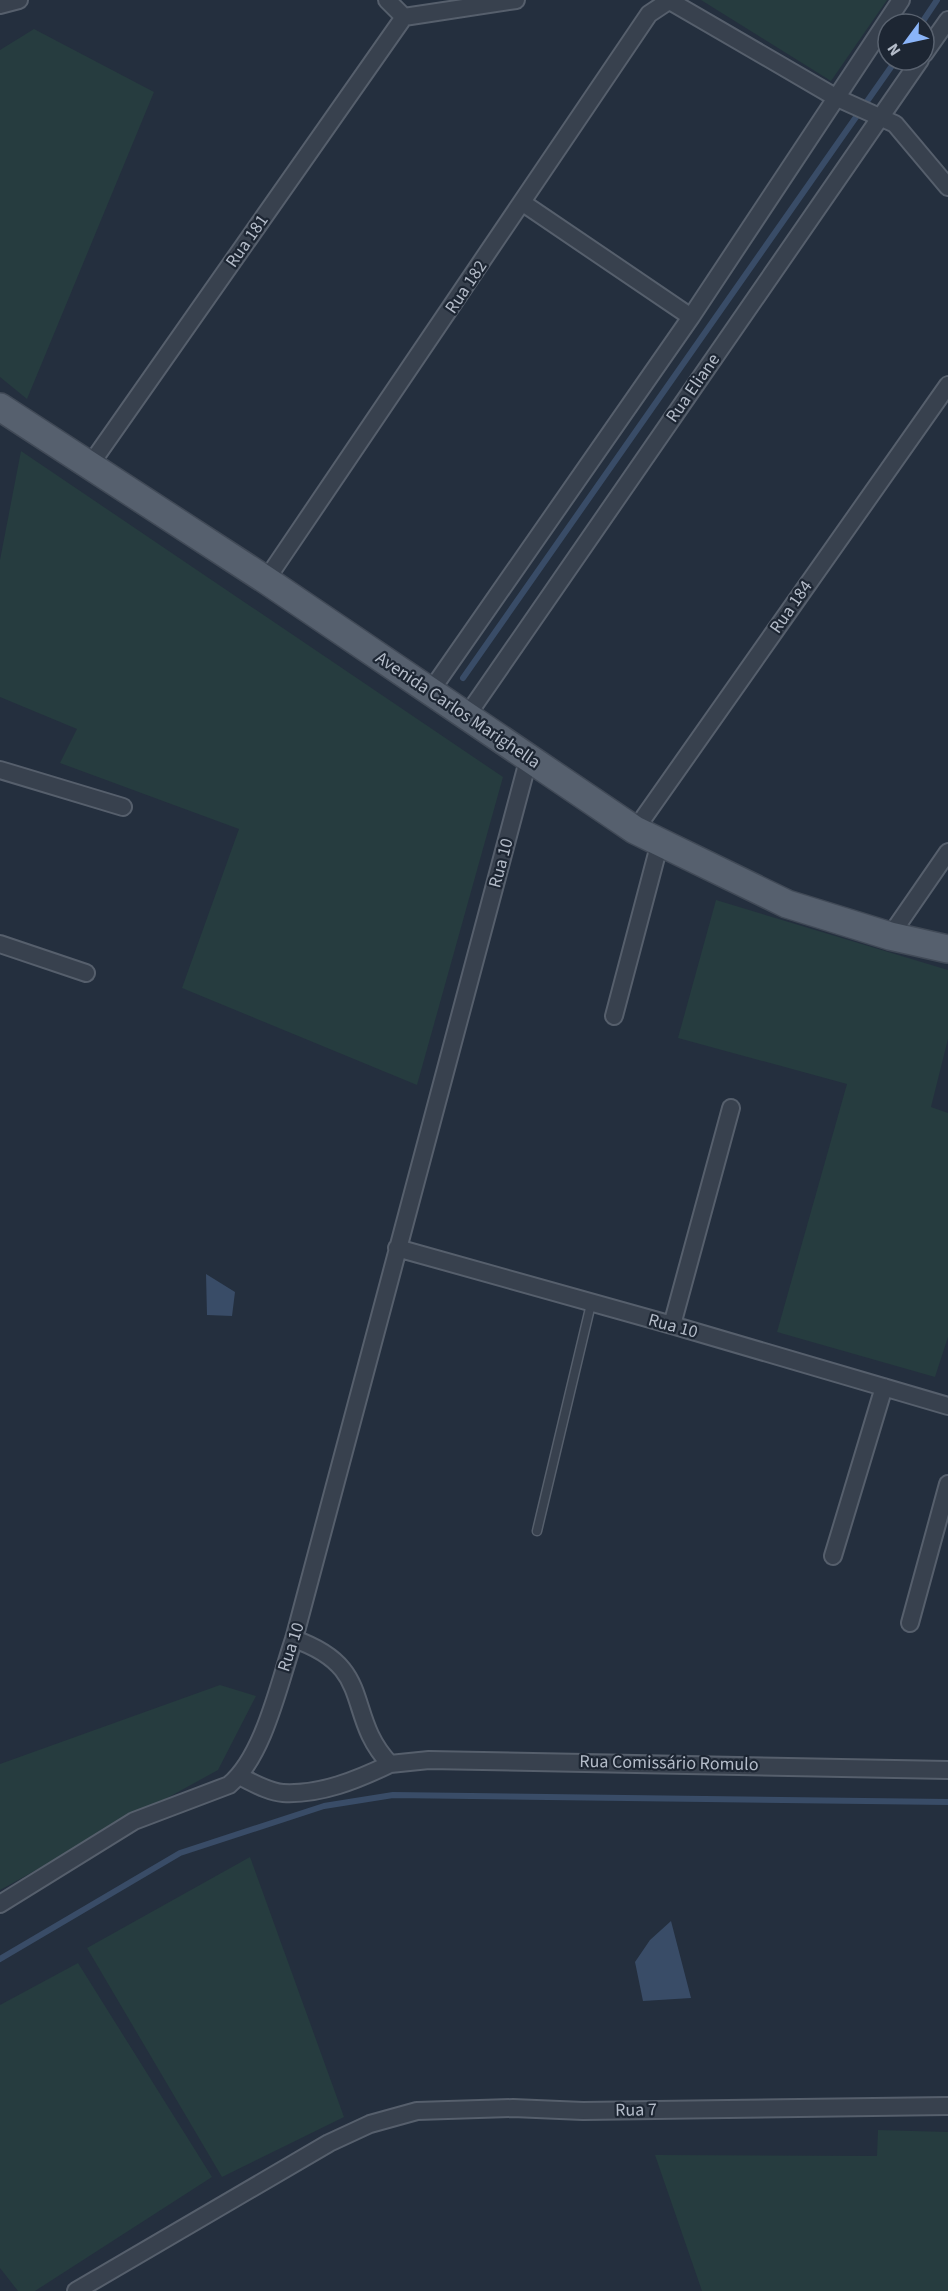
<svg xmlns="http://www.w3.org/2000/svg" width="948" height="2291" font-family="'Source Sans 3',sans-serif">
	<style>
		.green { fill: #263c3f }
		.water { fill: #394c67 }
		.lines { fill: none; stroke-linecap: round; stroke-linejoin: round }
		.stream { stroke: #394c67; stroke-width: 6 }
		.lane-casing { stroke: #565f6c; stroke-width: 11 }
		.street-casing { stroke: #565f6c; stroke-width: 20 }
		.primary-casing { stroke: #414a57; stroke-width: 30 }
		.lane { stroke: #38414e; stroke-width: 8 }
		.street { stroke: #38414e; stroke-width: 16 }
		.primary { stroke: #56606e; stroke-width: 27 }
		.labels { text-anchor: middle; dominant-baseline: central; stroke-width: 4.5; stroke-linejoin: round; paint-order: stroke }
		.street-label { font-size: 18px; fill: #b4bcc9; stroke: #1d2633 }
	</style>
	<rect width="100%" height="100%" fill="#242f3e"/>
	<!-- green -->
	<path class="green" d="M701,0H887L831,81Z
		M34,29L154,92L27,399L0,377V50Z
		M21,451L503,777L417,1085L182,988L239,829L60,763L77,729L0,697V560Z
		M716,900L948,970V1039L931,1107L948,1113V1337L935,1377L777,1332L847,1084L678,1038Z
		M220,1685L256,1696L218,1770L0,1890V1764Z
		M250,1857L344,2117L222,2177L87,1948Z
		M78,1963L212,2177L35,2291H18L0,2268V2005Z
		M878,2130L948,2132V2291H702L655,2155L877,2156Z"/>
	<!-- water -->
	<path class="water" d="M206,1274L235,1292L232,1316L207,1315Z
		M671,1921L691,1998L643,2001L635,1962L650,1940Z"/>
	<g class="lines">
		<!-- stream -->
		<path class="stream" d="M921,24L937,0
			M463,678L896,60
			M0,1959L180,1853L324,1806L393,1795L948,1802"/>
		<!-- lane casing -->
		<g class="lane-casing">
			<path id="lane" d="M537,1531L591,1304"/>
		</g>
		<!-- street casing -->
		<g class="street-casing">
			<path id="street" d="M387,0L404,17
				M670,1L835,97L895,124L948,187
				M0,5L19,0
				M404,17L516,0
				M924,54L948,20
				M523,203L691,317
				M90,465L404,17
				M266,580L649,14L670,0
				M430,692L691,317L901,0
				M466,717L920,60
				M0,770L123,807
				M635,830L948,385
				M890,936L948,852
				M0,944L86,973
				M614,1016L660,842
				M397,1248L672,1325L948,1406
				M672,1325L731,1108
				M833,1556L884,1387
				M910,1623L948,1484
				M294,1639C377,1668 343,1714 390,1764L429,1760L948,1770
				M239,1776C252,1782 268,1792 283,1793C320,1795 357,1780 390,1764
				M0,1904L134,1821L229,1785C264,1756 279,1683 294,1639L529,757
				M76,2291L329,2143L370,2124L417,2111L513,2108L583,2111L948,2106"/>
		</g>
		<!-- primary casing -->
		<g class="primary-casing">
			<path id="primary" d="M0,407L266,580L635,830L787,904L890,936L948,949"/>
		</g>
		<!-- lane -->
		<use href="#lane" class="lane"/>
		<!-- street -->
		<use href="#street" class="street"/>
		<!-- primary -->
		<use href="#primary" class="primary"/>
	</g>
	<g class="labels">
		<!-- street labels -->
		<g class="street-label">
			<text transform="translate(247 241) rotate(-55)">Rua 181</text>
			<text transform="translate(466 287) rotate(-56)">Rua 182</text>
			<text transform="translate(693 388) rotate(-55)">Rua Eliane</text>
			<text transform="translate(791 607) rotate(-55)">Rua 184</text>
			<text transform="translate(458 710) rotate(34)">Avenida Carlos Marighella</text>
			<text transform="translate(501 863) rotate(-75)">Rua 10</text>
			<text transform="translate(673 1326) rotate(15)">Rua 10</text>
			<text transform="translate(291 1647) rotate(-72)">Rua 10</text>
			<text transform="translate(669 1763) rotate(1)">Rua Comissário Romulo</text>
			<text transform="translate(636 2110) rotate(-1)">Rua 7</text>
		</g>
	</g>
	<!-- north arrow -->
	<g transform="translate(906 42) rotate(237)"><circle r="28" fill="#1d2633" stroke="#59626f" stroke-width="1.5"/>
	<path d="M0-4.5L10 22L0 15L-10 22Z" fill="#8ab4f8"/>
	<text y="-9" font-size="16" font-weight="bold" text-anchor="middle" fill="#b4bcc9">N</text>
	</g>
</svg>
